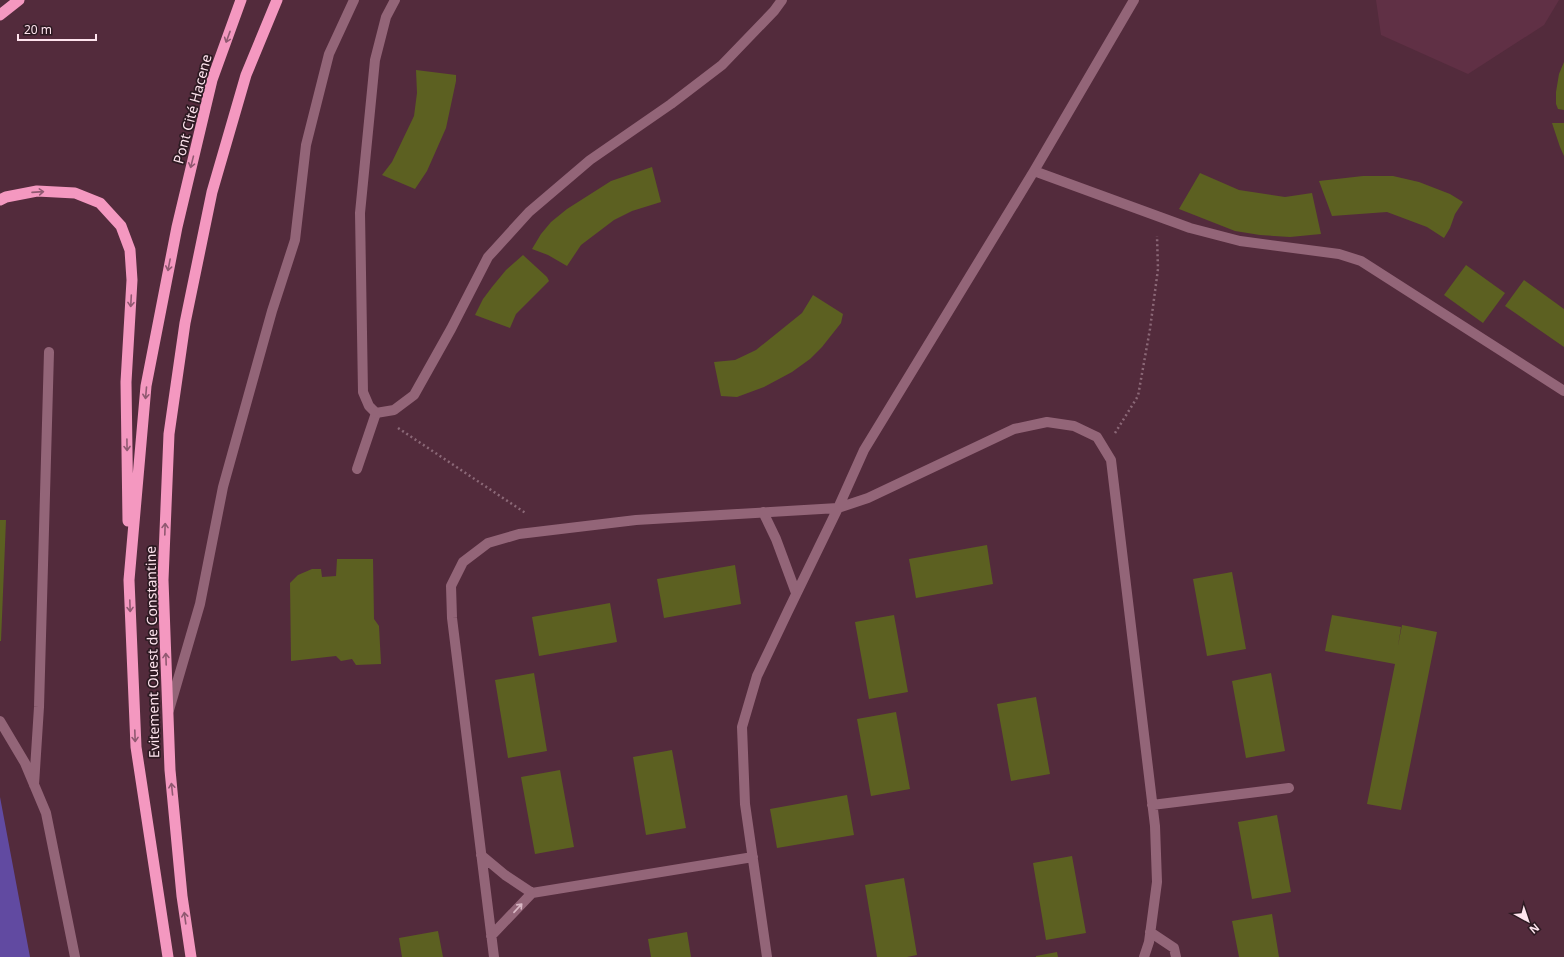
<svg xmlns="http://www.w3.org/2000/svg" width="1564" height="957" font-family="'Noto Sans',sans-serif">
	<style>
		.built { fill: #603045 }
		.green { fill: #614aa1 }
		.building { fill: #5c6021 }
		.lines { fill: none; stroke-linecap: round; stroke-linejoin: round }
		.path { stroke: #8b6877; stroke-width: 2.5; stroke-dasharray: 2 3; stroke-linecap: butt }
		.service { stroke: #936578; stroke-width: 10 }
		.minor { stroke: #936578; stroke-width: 10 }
		.trunk { stroke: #f498c0; stroke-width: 11 }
		.oneway { stroke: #905971 }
		.oneway2 { stroke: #d9b8c5 }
		.labels { text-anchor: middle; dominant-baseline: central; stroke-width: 3.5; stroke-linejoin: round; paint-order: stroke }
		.street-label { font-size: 14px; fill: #fee4ee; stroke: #2d1a22 }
	</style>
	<rect width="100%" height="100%" fill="#532b3c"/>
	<!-- built -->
	<path class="built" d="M1376,0H1559L1544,25L1468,74L1381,35Z"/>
	<!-- green -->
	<path class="green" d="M0,797L30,957H0Z"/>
	<!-- building -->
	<path class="building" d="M1564,62V110L1558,109L1556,104V92L1559,74Z
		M416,70L456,75V81L446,128L427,171L415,189L382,175L392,162L414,116L417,93Z
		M1552,123H1564V156L1560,147Z
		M652,167L661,202L632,211L614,220L581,245L567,266L548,255L532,249L541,234L551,222L567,209L611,181Z
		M1200,173L1239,190L1285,197L1312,193L1321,234L1290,237L1260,235L1235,231L1179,209Z
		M1363,176H1393L1419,182L1450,194L1463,202L1455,214L1450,228L1444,238L1427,227L1387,212L1332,216L1319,181Z
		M523,255L547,277L549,281L516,314L510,328L475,315L483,299L492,287L506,270Z
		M1466,265L1505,293L1483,323L1444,295Z
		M1524,280L1564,309V347L1505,306Z
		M813,295L843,314L841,323L822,347L810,359L792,372L764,387L737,397L721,396L714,362L735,360L756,350L802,313Z
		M0,520H6L1,641H0Z
		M987,545L993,584L916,598L909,559Z
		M337,559H373L374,619L379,626L381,664L356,665L352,659L341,661L336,656L291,661L290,583L298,575L312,569H321L322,577L336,576Z
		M735,565L741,604L664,618L657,579Z
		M1232,572L1246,649L1207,656L1193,579Z
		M610,603L617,642L539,656L532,617Z
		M894,615L908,692L869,699L855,622Z
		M1332,615L1401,627L1398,646L1402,625L1437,632L1401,810L1367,804L1395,664L1325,651Z
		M534,673L547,751L508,758L495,680Z
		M1271,673L1285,751L1246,758L1232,681Z
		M1036,697L1050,774L1011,781L997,704Z
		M896,712L910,789L871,796L857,719Z
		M672,750L686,828L646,835L633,757Z
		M560,770L574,847L535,854L521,777Z
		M847,795L854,835L777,848L770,809Z
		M1277,815L1291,892L1252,899L1238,822Z
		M1072,856L1086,933L1046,940L1033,863Z
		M904,878L917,955L907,957H877L865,885Z
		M1272,914L1279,957H1239L1232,921Z
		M438,931L443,957H402L399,938Z
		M687,932L691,957H651L648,939Z
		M1057,952L1058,957H1036V956Z"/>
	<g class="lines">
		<!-- path -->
		<path class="path" d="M398,428L527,514
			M1115,433L1138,396L1150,329L1158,269L1157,236"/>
		<!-- service -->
		<path class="service" d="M357,469L376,413"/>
		<!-- minor -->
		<path class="minor" d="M395,0L386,17L375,60L360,213L363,392L369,406L376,413L394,410L414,395L451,329L488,257L529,212L590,160L671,104L722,65L774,11L782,0
			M1034,171L1190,228L1240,241L1339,254L1361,261L1564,391
			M763,512L776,539L796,593
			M169,710L200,604L223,487L272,311L295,240L306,145L329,54L354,0
			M0,721L25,763L46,813L75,957
			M34,785L39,707L49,352
			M1152,805L1289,788
			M481,855L505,875L532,893L491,936
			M532,893L753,857
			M1150,932L1174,948L1176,957
			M494,957L452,618L451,586L463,562L488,543L519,534L636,520L838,508L868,498L1014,429L1047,422L1074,426L1097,437L1111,460L1155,826L1157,882L1149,942L1144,957
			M767,957L745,804L742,727L757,676L788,611L838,508L864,450L1034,171L1134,0"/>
		<!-- trunk -->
		<path class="trunk" d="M0,15L19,0
			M0,200L6,197L37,191L75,193L100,203L121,226L130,250L132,280L126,382L128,521
			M168,957L136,747L129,580L146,386L177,227L212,80L241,0
			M191,957L182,896L170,770L163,580L169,434L185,323L212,192L246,75L277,0"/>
	</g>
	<!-- one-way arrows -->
	<defs><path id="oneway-shaft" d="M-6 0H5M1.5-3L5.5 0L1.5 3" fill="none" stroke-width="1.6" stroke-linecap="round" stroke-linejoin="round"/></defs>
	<g class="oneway">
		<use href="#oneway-shaft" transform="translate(228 37) rotate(110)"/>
		<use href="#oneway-shaft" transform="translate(192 162) rotate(104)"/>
		<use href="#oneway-shaft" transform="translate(38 192) rotate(-4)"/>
		<use href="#oneway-shaft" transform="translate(169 265) rotate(101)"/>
		<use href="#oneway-shaft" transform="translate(131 301) rotate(93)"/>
		<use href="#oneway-shaft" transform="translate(146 393) rotate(95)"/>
		<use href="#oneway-shaft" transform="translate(127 445) rotate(89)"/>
		<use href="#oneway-shaft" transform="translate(165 529) rotate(-88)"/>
		<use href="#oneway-shaft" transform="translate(130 606) rotate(88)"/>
		<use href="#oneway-shaft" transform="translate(166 659) rotate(-92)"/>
		<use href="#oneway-shaft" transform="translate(135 736) rotate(88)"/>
		<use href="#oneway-shaft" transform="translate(172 789) rotate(-96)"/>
		<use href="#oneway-shaft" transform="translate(185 918) rotate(-98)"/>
	</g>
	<use class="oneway2" href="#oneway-shaft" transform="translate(518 908) rotate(-47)"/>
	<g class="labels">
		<!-- street labels -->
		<g class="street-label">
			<text transform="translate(192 109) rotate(-75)">Pont Cité Hacene</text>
			<text transform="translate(152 652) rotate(-91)">Evitement Ouest de Constantine</text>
		</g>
	</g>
	<!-- north arrow -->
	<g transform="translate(1528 921) rotate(140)" stroke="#2d1a22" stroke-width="3" paint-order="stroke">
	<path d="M0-3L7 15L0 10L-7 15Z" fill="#fee4ee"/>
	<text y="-6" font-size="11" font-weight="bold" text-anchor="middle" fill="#fee4ee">N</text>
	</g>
	<!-- scale -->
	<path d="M18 34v6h78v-6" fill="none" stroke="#fee4ee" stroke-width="2"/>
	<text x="24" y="34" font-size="12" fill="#fee4ee" stroke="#2d1a22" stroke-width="3" paint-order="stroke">20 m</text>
</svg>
